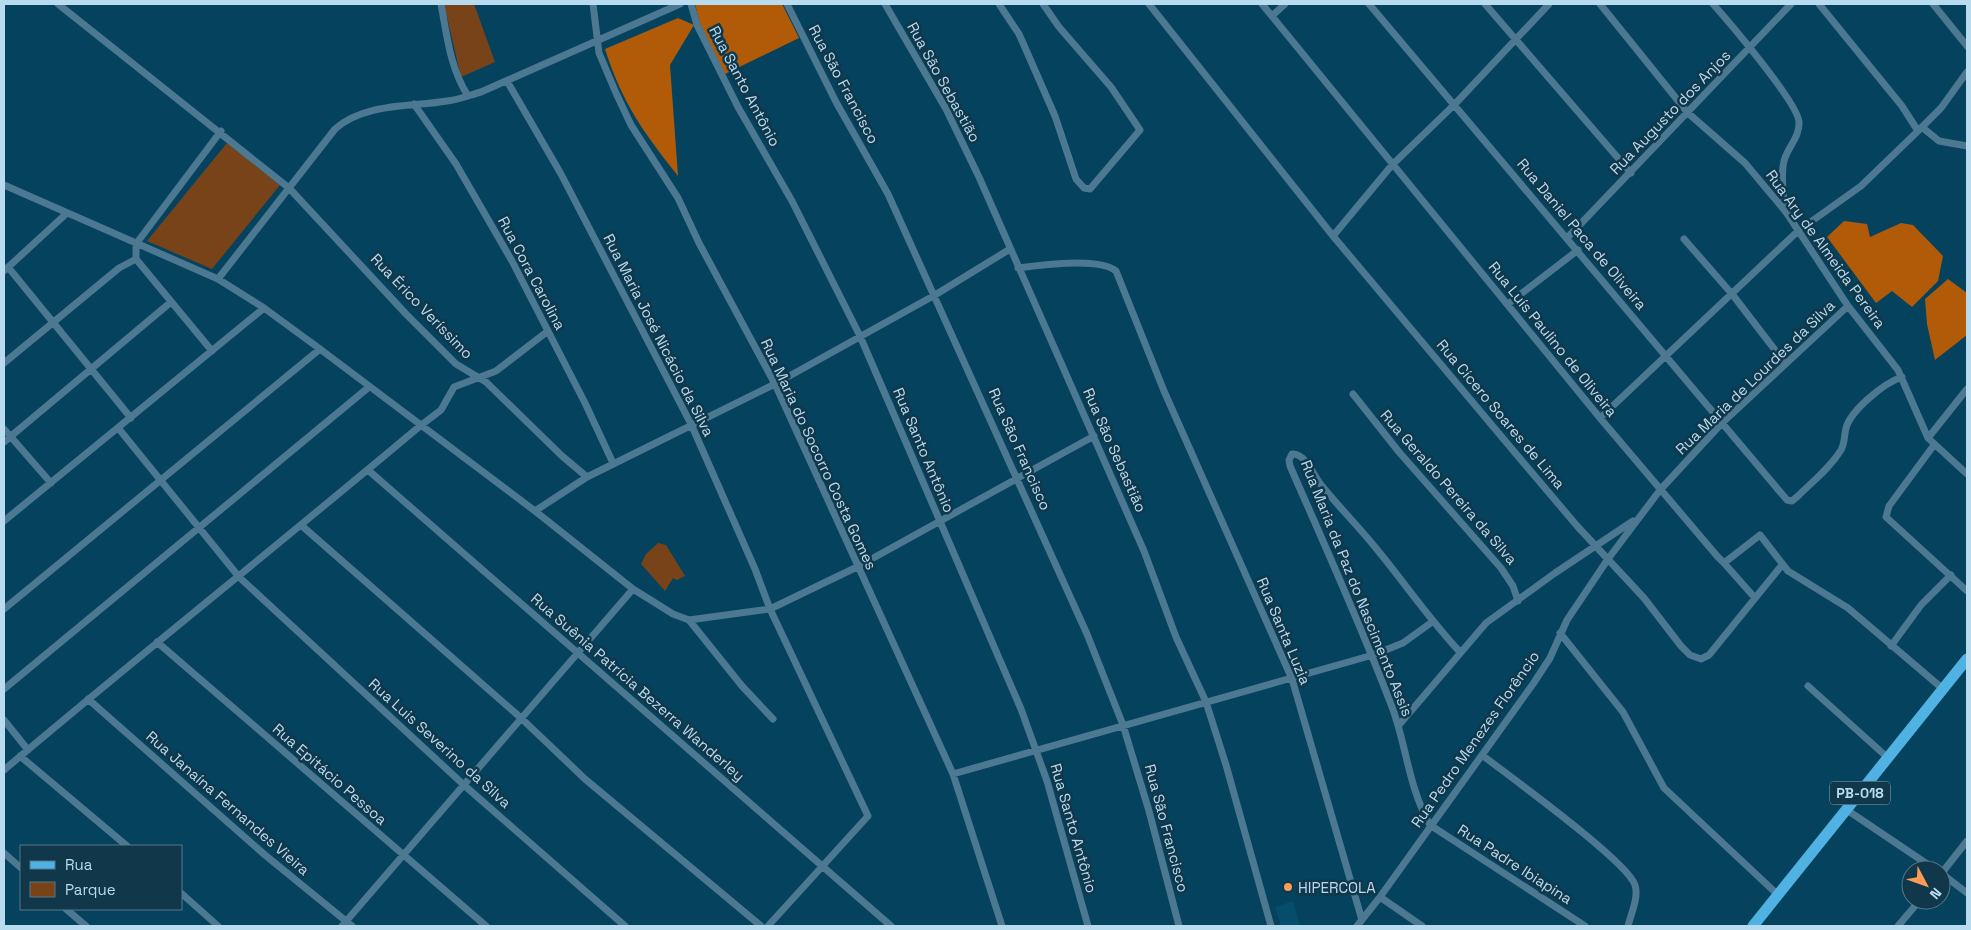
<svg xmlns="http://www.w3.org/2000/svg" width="1971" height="930" font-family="'Space Grotesk',sans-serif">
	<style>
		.built { fill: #054d6b }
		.green { fill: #79431a }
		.forest { fill: #b15b08 }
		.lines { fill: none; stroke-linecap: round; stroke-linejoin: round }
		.minor { stroke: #4d7891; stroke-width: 7 }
		.primary { stroke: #50b1e3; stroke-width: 11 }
		.poi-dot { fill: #fd9c56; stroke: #11374a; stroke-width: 2 }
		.labels { text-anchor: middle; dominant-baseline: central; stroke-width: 5; stroke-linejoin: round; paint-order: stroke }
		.shield { fill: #11374a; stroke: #87aabe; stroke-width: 1 }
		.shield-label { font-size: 14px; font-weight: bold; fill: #b9dbf0 }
		.street-label { font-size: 15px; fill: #b9dbf0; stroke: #11374a }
		.poi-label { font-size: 15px; fill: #b9dbf0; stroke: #11374a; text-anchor: start }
	</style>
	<rect width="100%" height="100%" fill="#05425d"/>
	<!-- built -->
	<path class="built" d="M1293,901L1300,926H1281L1275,907Z"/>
	<!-- green -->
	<path class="green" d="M444,4H474L495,62L461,77Z
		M227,143L280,185L212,269L147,241Z
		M658,543L666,545L685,576L677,580L673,578L665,591L641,564L646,554Z"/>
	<!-- forest -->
	<path class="forest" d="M695,4H782L799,38L725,74L700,24Z
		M678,18L694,25L670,65L678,176C644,133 622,103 605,49Z
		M1844,221L1867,224L1870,237L1901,223L1913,225L1943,256L1938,281L1912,307L1892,291L1876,303L1827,237Z
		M1948,279L1967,293V335L1935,360L1927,324L1925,299Z"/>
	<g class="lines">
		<!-- minor -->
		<path class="minor" d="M58,4L289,188L406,314L456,364L486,382L562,456L587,477
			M441,4C447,36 450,68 468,96
			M593,4L599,53L616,93L631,125L678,198L699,243L775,384L953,774L1002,926
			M691,4L697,25L738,107L792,201L860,336L1021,709L1047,781L1088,926
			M787,4L836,102L888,194L1087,634L1123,725L1149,811L1179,926
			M885,4L946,109L979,177L1144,551L1176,637L1206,702L1226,765L1271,926
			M999,4L1019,34L1055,116L1076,179L1084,188L1090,189L1140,130L1111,87L1059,27L1043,4
			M1149,4L1333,236L1522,461L1578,527L1644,598L1681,646L1690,655L1701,659L1709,655L1782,565
			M1262,4L1600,418L1717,556L1724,563L1760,535L1788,571L1848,608L1943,689
			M1369,4L1787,500L1792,501L1798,496C1813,481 1830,468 1841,450C1845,443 1844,436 1846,428C1851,410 1884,383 1902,377
			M1485,4L1631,173
			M1600,4L1688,113L1745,163L1786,212L1848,306L1898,370L1928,438L1967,474
			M1713,4C1729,22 1798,103 1799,122C1800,137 1787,148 1784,161C1780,177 1784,195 1785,211
			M1933,4L1967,46
			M1272,16L1285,4
			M507,81L561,174L691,424L755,569L770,609L868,816L768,926
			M414,104L456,164L512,261L585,403L613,463
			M1923,128L1939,141L1967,146
			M1918,131L1941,108L1967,72
			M4,185L218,279L264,308L320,349L535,511L633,589L673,614L689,620L770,609L857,567L1094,436
			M1333,236L1392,165L1455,104L1549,4
			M1568,237L1791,4
			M1684,239L1732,294L1785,363
			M8,267L131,418
			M1018,268C1040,265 1099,257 1116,271L1164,391L1292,679L1362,920
			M4,271L67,213
			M218,279L335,129C364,103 411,107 447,101C458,100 470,95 481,92L680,4
			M1508,304L1578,250
			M212,351L136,259V244L221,131
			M4,363L119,268L136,259
			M1353,394L1399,452L1501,568L1513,586L1518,601
			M1600,418L1798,231L1861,186L1918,131L1902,106L1819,4
			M4,429L51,483
			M119,429L239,577L465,786L625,926
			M1928,438L1967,389
			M4,442L171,302
			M1934,445L1889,506L1886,517L1967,591
			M368,470L891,926
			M535,511L587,477L775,384L935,295L1010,249
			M4,521L264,308
			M301,525L521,718L585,779L761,926
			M1724,563L1755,598
			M4,609L320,349
			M689,620L742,686L773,719
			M1560,633L1623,712L1664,788L1778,895
			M157,642L486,926
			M1891,646L1921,605L1951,575
			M1460,652C1429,619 1404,582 1375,547C1358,526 1339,507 1322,486C1314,477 1306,453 1292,454L1289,460L1290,466C1325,546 1361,625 1392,707C1407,747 1408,786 1430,825L1585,926
			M1808,686L1888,758
			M4,689L369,387
			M88,699L265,855L352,926
			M4,720L28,750
			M1399,725L1486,623L1555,573L1633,521
			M1482,755C1509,776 1627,861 1635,885C1639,897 1631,914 1628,926
			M20,756L127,846
			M4,770C141,654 282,542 420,426L441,410L454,387L496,371L548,331
			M953,774L1373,655L1403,643L1432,622
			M1847,810L1936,870
			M4,853L21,868
			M1941,873L1967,893
			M1941,874L1967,841
			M181,893L218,926
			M1380,897L1422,926
			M66,909L86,926
			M342,926L633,589
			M1357,926L1380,897L1533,684L1550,658L1567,620L1608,559L1660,490L1721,424L1848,306
			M1898,926L1920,900"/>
		<!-- primary -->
		<path class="primary" d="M1753,926L1967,659"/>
	</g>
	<!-- markers -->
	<circle class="poi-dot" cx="1288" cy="887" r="5"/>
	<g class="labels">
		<!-- shield labels -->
		<rect class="shield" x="1830" y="781.5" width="60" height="23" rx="4"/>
		<g class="shield-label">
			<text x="1860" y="793">PB-018</text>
		</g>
		<!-- street labels -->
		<g class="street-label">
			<text transform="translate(944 82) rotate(61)">Rua São Sebastião</text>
			<text transform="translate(844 84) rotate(62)">Rua São Francisco</text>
			<text transform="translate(745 86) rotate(62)">Rua Santo Antônio</text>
			<text transform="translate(1670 112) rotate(-46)">Rua Augusto dos Anjos</text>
			<text transform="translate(1582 234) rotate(50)">Rua Daniel Paca de Oliveira</text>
			<text transform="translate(1826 249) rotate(54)">Rua Ary de Almeida Pereira</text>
			<text transform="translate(532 273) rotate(62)">Rua Cora Carolina</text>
			<text transform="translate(422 306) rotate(46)">Rua Érico Veríssimo</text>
			<text transform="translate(659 335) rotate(63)">Rua Maria José Nicácio da Silva</text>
			<text transform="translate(1553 339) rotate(51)">Rua Luís Paulino de Oliveira</text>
			<text transform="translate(1755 377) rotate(-44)">Rua Maria de Lourdes da Silva</text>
			<text transform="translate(1501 414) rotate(50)">Rua Cícero Soares de Lima</text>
			<text transform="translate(1020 449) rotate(66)">Rua São Francisco</text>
			<text transform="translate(924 450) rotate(67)">Rua Santo Antônio</text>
			<text transform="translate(1115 450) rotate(66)">Rua São Sebastião</text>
			<text transform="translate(819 454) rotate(65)">Rua Maria do Socorro Costa Gomes</text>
			<text transform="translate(1449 487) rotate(49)">Rua Geraldo Pereira da Silva</text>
			<text transform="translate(1357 588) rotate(68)">Rua Maria da Paz do Nascimento Assis</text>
			<text transform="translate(1284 631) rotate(67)">Rua Santa Luzia</text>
			<text transform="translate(638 687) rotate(41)">Rua Suênia Patrícia Bezerra Wanderley</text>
			<text transform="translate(1475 739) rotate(-55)">Rua Pedro Menezes Florêncio</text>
			<text transform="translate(440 743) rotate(42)">Rua Luis Severino da Silva</text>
			<text transform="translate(330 774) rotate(41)">Rua Epitácio Pessoa</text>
			<text transform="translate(228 803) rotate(41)">Rua Janaína Fernandes Vieira</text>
			<text transform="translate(1074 828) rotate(74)">Rua Santo Antônio</text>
			<text transform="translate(1167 828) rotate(75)">Rua São Francisco</text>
			<text transform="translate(1515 864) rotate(33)">Rua Padre Ibiapina</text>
		</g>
		<!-- poi labels -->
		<g class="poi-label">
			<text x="1298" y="887">HIPERCOLA</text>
		</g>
	</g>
	<!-- border -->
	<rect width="1971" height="930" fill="none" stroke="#b9dbf0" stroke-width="10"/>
	<!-- legend -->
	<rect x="20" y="845" width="162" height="65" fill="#11374a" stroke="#54798c"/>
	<rect x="30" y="861" width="25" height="8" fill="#50b1e3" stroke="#54798c"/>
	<text x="65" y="870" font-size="15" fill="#b9dbf0">Rua</text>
	<rect x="30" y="882" width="25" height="15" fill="#79431a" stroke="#54798c"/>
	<text x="65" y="895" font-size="15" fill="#b9dbf0">Parque</text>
	<!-- north arrow -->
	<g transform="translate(1926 885) rotate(131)"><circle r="24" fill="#11374a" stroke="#54798c"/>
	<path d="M0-4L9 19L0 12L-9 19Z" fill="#fd9c56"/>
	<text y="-8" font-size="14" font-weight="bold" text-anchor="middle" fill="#b9dbf0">N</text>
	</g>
</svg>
